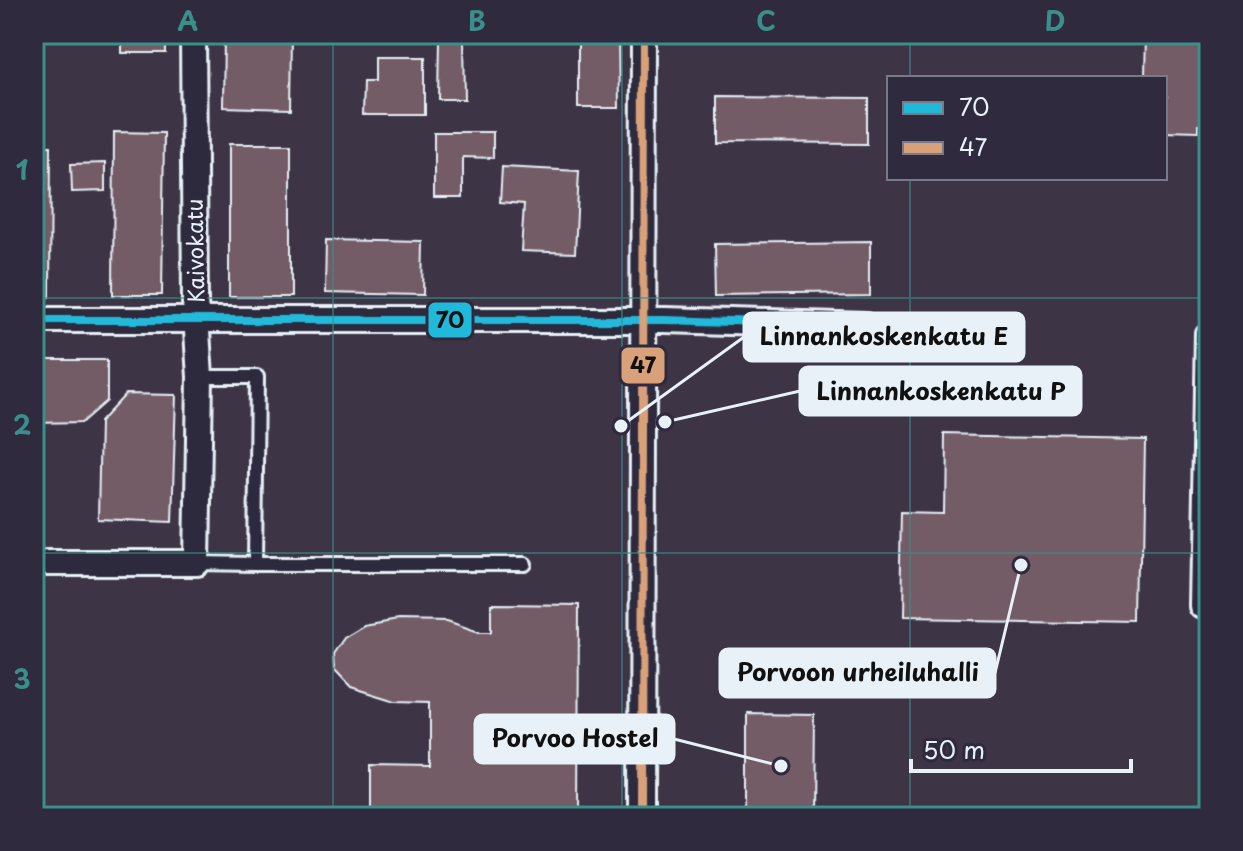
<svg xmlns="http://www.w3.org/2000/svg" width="1243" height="851" font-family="'Playpen Sans',sans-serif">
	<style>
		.building { fill: #735b65; stroke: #e8f1f8; stroke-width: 2 }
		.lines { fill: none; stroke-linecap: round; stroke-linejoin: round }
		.lane-casing { stroke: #e8f1f8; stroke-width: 18 }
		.street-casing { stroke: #e8f1f8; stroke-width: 30 }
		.lane { stroke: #2f2a3d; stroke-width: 12 }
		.street { stroke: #2f2a3d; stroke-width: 24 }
		.bus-1-casing { stroke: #2f2a3d; stroke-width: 14 }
		.bus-2-casing { stroke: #2f2a3d; stroke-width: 14 }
		.bus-1 { stroke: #20b9da; stroke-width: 8 }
		.bus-2 { stroke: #d9a179; stroke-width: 8 }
		.grid { fill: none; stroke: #3a8f8a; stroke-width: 2; stroke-opacity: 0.55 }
		.labels { text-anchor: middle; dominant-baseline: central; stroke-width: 6; stroke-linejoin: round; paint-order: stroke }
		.street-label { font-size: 22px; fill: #e8f1f8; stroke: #2f2a3d }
		.leader { fill: none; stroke: #e8f1f8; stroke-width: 3 }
		.callout-dot { fill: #e8f1f8; stroke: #2f2a3d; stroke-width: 3 }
		.callout { fill: #e8f1f8; stroke: #e8f1f8; stroke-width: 3 }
		.callout-label { font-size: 24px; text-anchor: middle; font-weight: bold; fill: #111 }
		.line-badge { stroke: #2f2a3d; stroke-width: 3 }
		.pale-badge-label { font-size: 22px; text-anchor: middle; font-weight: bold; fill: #111 }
		.neatline { fill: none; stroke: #3a8f8a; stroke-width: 3 }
		.grid-label { font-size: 26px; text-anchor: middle; font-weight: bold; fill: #3a8f8a }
	</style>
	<rect width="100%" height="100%" fill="#3d3445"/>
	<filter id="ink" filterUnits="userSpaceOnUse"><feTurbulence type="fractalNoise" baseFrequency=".0125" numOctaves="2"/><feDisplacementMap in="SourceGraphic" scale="16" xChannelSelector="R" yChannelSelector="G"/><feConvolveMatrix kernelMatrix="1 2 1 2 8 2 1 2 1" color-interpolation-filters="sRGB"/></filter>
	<g filter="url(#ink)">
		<!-- building -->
		<path class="building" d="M122,34H166V53H122Z
			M224,34H292L291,109L223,107Z
			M578,34H618L619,108H578Z
			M1143,34H1209V129H1198V136L1165,135V78H1142Z
			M439,38H464L465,99H438Z
			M374,57H425V115H362L363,82H374Z
			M715,97L869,98V144L715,143Z
			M114,132L164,133L162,295H113Z
			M434,132H493V158L463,157V198H434Z
			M229,144H291V297H229Z
			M34,146H51L50,297H34Z
			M105,163V191L72,192L71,164Z
			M502,167L579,171L575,253L521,251L524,204L500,202Z
			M326,240L424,242L423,295L325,293Z
			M871,242V294L716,296L715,244Z
			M34,360H107V401L83,422L34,423Z
			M126,394L176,395L172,522L98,519L100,422Z
			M944,435L1143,439L1140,622L900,618L902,511L943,512Z
			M34,601H38L37,712H34Z
			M491,604L579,605L578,817H371V765L430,766V702L396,701L351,687L334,669L333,654L344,638L364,626L398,620L447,621L479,632H491Z
			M748,714L814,715L813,817H748Z
			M34,784H38V817H34Z"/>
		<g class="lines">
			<!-- lane casing -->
			<g class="lane-casing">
				<path id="lane" d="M197,563L255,564L257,377H200
					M255,564H525"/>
			</g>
			<!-- street casing -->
			<g class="street-casing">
				<path id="street" d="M34,320H665L866,326
					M1209,337L1204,605L1209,606
					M47,563H197L200,377L195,301L193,34
					M642,817L644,34"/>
			</g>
			<!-- lane -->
			<use href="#lane" class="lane"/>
			<!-- street -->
			<use href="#street" class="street"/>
			<!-- bus-1 casing -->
			<g class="bus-1-casing">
				<path id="bus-1" d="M34,320H665L866,326"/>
			</g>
			<!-- bus-2 casing -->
			<g class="bus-2-casing">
				<path id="bus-2" d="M642,817L644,34"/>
			</g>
			<!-- bus-1 -->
			<use href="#bus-1" class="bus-1"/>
			<!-- bus-2 -->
			<use href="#bus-2" class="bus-2"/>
		</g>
	</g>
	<!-- grid -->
	<path class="grid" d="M333,34V817M622,34V817M910,34V78M910,178V817M34,298H1209M34,553H1209"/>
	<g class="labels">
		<!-- street labels -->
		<g class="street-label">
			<text transform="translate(194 251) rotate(-91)">Kaivokatu</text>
		</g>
	</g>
	<!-- callouts -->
	<path class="leader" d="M621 426L744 337M665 422L800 391M1021 565L995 673M781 766L674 739"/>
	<g class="callout-dot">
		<circle cx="621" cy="426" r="8"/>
		<circle cx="665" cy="422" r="8"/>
		<circle cx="1021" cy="565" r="8"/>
		<circle cx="781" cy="766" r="8"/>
	</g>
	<g class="callout">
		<rect x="744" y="313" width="280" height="48" rx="8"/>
		<rect x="800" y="367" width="281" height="48" rx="8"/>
		<rect x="720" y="649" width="275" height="48" rx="8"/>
		<rect x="475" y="715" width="199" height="48" rx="8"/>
	</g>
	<g class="callout-label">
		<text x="884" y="345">Linnankoskenkatu E</text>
		<text x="941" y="400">Linnankoskenkatu P</text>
		<text x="858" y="681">Porvoon urheiluhalli</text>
		<text x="575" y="747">Porvoo Hostel</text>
	</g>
	<g class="line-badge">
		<rect x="427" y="301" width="46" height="38" rx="8" fill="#20b9da"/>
		<rect x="620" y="346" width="46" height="39" rx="8" fill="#d9a179"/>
	</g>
	<g class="pale-badge-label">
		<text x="450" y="328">70</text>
		<text x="643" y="373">47</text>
	</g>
	<!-- margin -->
	<rect width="1243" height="851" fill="none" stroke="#2f2a3d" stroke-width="88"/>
	<!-- legend -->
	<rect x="887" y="76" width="280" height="104" fill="#2f2a3d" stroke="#797a88" stroke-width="2"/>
	<rect x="903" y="102" width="40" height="12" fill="#20b9da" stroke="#797a88" stroke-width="2"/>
	<text x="959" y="116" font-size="24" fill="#e8f1f8">70</text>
	<rect x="903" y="142" width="40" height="12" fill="#d9a179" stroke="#797a88" stroke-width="2"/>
	<text x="959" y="156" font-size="24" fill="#e8f1f8">47</text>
	<!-- scale -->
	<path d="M911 759v12h220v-12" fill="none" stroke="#e8f1f8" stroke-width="4"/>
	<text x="923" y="759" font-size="24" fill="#e8f1f8" stroke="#2f2a3d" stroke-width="6" paint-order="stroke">50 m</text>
	<rect x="44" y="44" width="1155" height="763" class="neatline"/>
	<g class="grid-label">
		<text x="188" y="31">A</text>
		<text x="477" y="31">B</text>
		<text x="766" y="31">C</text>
		<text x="1055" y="31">D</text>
		<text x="22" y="180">1</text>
		<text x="22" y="435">2</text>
		<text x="22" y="689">3</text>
	</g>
</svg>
